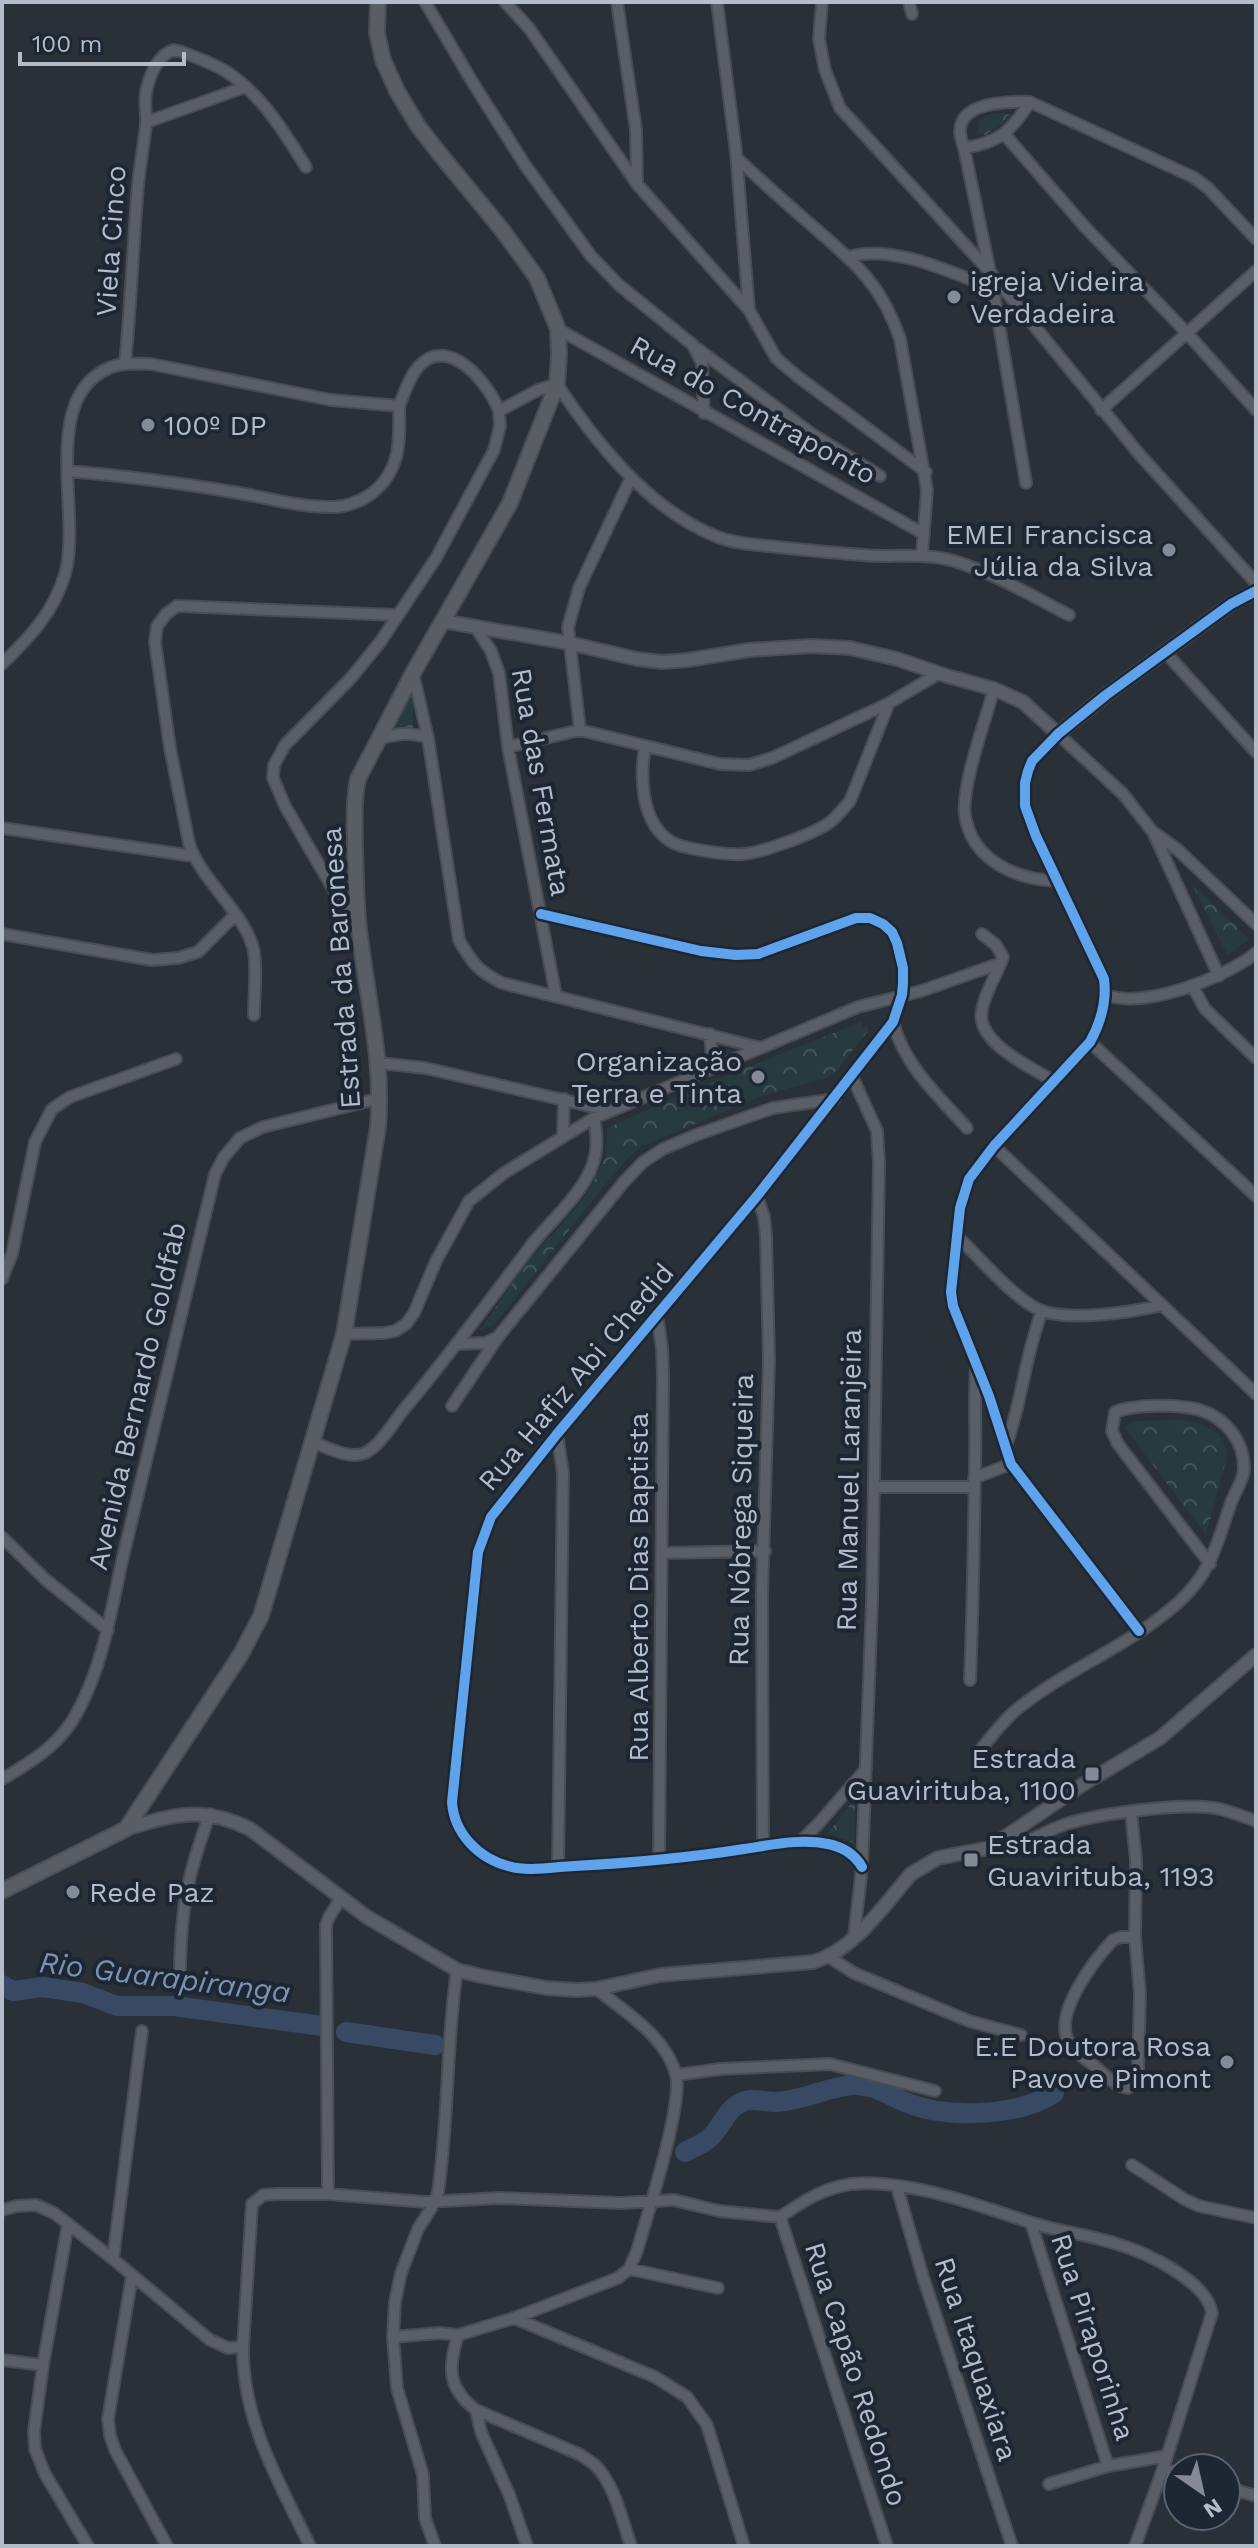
<svg xmlns="http://www.w3.org/2000/svg" width="1258" height="2548" font-family="'Work Sans',sans-serif">
	<style>
		.forest { fill: url(#forest-crowns) }
		.lines { fill: none; stroke-linecap: round; stroke-linejoin: round }
		.river { stroke: #384963; stroke-width: 20 }
		.minor-casing { stroke: #484c53; stroke-width: 14 }
		.tertiary-casing { stroke: #484c53; stroke-width: 16 }
		.secondary-casing { stroke: #484c53; stroke-width: 18 }
		.minor { stroke: #5a5e66; stroke-width: 10 }
		.tertiary { stroke: #5a5e66; stroke-width: 12 }
		.secondary { stroke: #595d64; stroke-width: 14 }
		.cycleway-casing { stroke: #1d2633; stroke-width: 15 }
		.cycleway { stroke: #60a3ed; stroke-width: 10 }
		.poi-dot { fill: #848b96; stroke: #1d2633; stroke-width: 3 }
		.labels { text-anchor: middle; dominant-baseline: central; stroke-width: 8; stroke-linejoin: round; paint-order: stroke }
		.street-label { font-size: 28px; fill: #b4bcc9; stroke: #1d2633 }
		.poi-label { font-size: 28px; fill: #b4bcc9; stroke: #1d2633; text-anchor: start }
		.water-label { font-size: 30px; font-style: italic; fill: #7c92b1; stroke: #1d2633 }
	</style>
	<defs>
		<pattern id="forest-crowns" width="20" height="18" patternUnits="userSpaceOnUse" patternTransform="scale(2)"><rect width="20" height="18" fill="#273a3e"/><path d="M2 6a3 3 0 1 1 6 0M12 15a3 3 0 1 1 6 0" fill="none" stroke="#445559"/></pattern>
	</defs>
	<rect width="100%" height="100%" fill="#2a3038"/>
	<!-- forest -->
	<path class="forest" d="M1002,113L1016,116L985,135L978,133L979,121L989,115Z
		M413,689V731L391,725Z
		M1192,884L1249,939L1228,955L1225,950Z
		M861,1022L863,1027L868,1025V1031L837,1070L827,1078L767,1094L642,1146L629,1157L603,1187L494,1325L480,1330L527,1262L577,1207L590,1188L606,1157L607,1128L701,1086Z
		M1182,1420C1205,1424 1226,1431 1227,1457L1206,1535L1125,1428L1133,1421Z
		M855,1799V1801L854,1843L828,1833Z"/>
	<g class="lines">
		<!-- river -->
		<path class="river" d="M2,1985L13,1991L43,1987L83,1993L117,2006H174L322,2026
			M346,2032L435,2045
			M685,2152C692,2148 701,2145 707,2140C722,2130 725,2107 745,2101C753,2098 766,2102 775,2102C803,2101 826,2087 853,2085C873,2084 888,2095 905,2102C946,2119 1017,2117 1054,2093"/>
		<!-- minor casing -->
		<g class="minor-casing">
			<path id="minor" d="M425,2L473,83L525,165L591,256L619,285L693,345L702,363L704,413
				M505,2L529,28L637,184L749,310L776,358L797,376L926,472
				M617,2L636,130L637,183
				M717,2L736,152L749,310
				M822,2L819,39L825,70L840,108L990,272L1140,455L1256,583
				M909,2L912,14
				M147,122L245,87
				M1005,135L1085,227L1186,332L1256,410
				M964,148C961,139 958,130 962,122C970,102 1012,101 1030,102
				M737,158C758,178 779,197 801,216C846,256 880,278 900,339L927,490L922,555
				M849,257C890,243 953,273 992,288
				M558,329L924,534
				M698,349L812,434L880,476
				M125,364C131,304 133,245 138,185C140,165 144,144 146,124C147,112 143,101 147,88C150,74 159,54 174,50L182,52C197,58 213,63 227,72C263,96 284,132 306,167
				M1101,410L1256,271
				M68,471C126,476 182,483 239,493C269,498 299,507 330,507C343,508 360,502 371,494C401,471 400,441 399,406
				M1026,483L990,272L964,148C999,143 1011,131 1030,102L1193,177L1208,188L1256,239
				M476,628L491,651L499,673L508,747L556,996
				M1165,652L1256,752
				M2,664C30,637 54,612 65,574C82,516 39,398 109,368C122,362 137,364 151,364L331,400L399,406C405,392 409,377 419,366C449,334 489,384 499,411
				M413,673L428,738
				M994,689C986,718 961,787 965,815C972,861 1017,880 1058,881
				M580,730L568,627L579,588L631,478
				M378,739C397,734 409,731 428,738L459,940C472,963 478,971 502,983L761,1048
				M508,747L580,730L720,764L749,765L772,758L889,703L938,674
				M645,747C640,776 641,818 666,838C674,845 684,847 694,849C709,852 727,855 743,854C761,853 813,834 829,823C837,817 843,809 850,801L889,703
				M2,828L193,856
				M1153,832L1219,976
				M541,914L701,951L736,955L758,954L856,918H870L883,924L892,932L897,943L903,968V983L902,995L893,1022L757,1196L557,1434L491,1517L478,1552L452,1802C454,1833 478,1858 508,1866C528,1872 553,1867 574,1866C631,1863 687,1858 744,1849C771,1845 801,1838 828,1844C843,1847 855,1855 862,1867
				M358,921L340,901L285,806L273,778L274,765L285,745L351,678L381,641L436,558L494,450L500,426L499,411L538,390L557,384C596,443 650,511 718,537C736,544 759,545 778,547C806,550 835,553 863,555C893,558 924,552 954,561C994,573 1032,596 1069,615
				M2,934L152,960L178,958L198,952L235,915
				M982,934L996,945L1003,957C997,975 985,991 982,1010C975,1042 1030,1067 1054,1081
				M1193,987L1205,1009L1256,1058
				M1106,995C1146,1009 1224,978 1256,953
				M254,1015C254,995 257,972 254,952C248,916 200,880 189,843L170,748L155,642L157,626L166,614L177,606L396,615
				M893,1022C904,1065 938,1096 967,1128
				M710,1034L713,1067
				M1090,1042L1256,1196
				M379,1063L425,1068L611,1111
				M852,1076L877,1131L879,1164L872,1601L862,1867L854,1937
				M563,1137L564,1099
				M994,1146L1256,1394
				M757,1196L764,1217L766,1236L769,1360L762,1595L763,1847
				M957,1236C979,1257 1014,1299 1040,1310C1068,1322 1133,1312 1162,1305
				M2,1279L12,1254L35,1142L52,1109L70,1097L176,1059
				M657,1315L662,1348L663,1376L659,1860
				M344,1334L385,1333L395,1331L406,1324L414,1313L436,1261L469,1201L504,1173L594,1118L858,1007L921,991L1001,963
				M458,1344L485,1343L498,1337
				M452,1406L498,1337L623,1183L643,1162L663,1149L696,1135L773,1108L835,1099
				M557,1434L563,1473L558,1867
				M312,1442C326,1447 350,1460 365,1453C381,1445 394,1421 406,1407C450,1354 491,1299 533,1243C551,1221 573,1202 587,1177C598,1157 598,1140 594,1118
				M1006,1446C1022,1402 1025,1355 1042,1311
				M974,1478L1011,1464
				M875,1487H973
				M2,1537L46,1580L108,1630
				M662,1553L765,1551
				M1139,1631L1011,1464L989,1396L953,1306L951,1292L960,1208L969,1179L994,1146L1090,1042C1101,1022 1107,1002 1104,979L1036,836L1025,806V783L1028,771L1032,761L1058,734L1123,794L1152,831L1178,850L1256,924
				M970,1680C973,1608 974,1536 975,1464C976,1431 974,1399 976,1366
				M979,1752C990,1738 1001,1723 1015,1711C1065,1669 1135,1644 1182,1599C1213,1569 1217,1542 1231,1503C1234,1493 1244,1480 1244,1469C1244,1441 1226,1418 1200,1410C1179,1404 1135,1404 1115,1412L1112,1431L1118,1444L1210,1564
				M2,1779C32,1762 62,1743 78,1711C107,1657 113,1594 128,1536C157,1415 186,1295 215,1174L224,1157L240,1138L263,1127L381,1098
				M1131,1812L1136,1860L1135,1937L1140,1994L1138,2070L1137,2079L1128,2088C1114,2086 1103,2073 1092,2064C1083,2057 1071,2049 1067,2038C1056,2010 1095,1959 1113,1940L1121,1937H1135
				M800,1842L819,1823L866,1769
				M989,1848C1021,1850 1037,1834 1066,1824C1098,1814 1188,1801 1220,1809C1232,1812 1244,1817 1256,1821
				M829,1957L854,1973L969,2021L1021,2035
				M180,1970C181,1906 188,1873 210,1814
				M676,2075L720,2069L830,2064L935,2091
				M1132,2165L1184,2199L1199,2206L1256,2218
				M897,2187L923,2277L1012,2546
				M328,2194L326,1925L329,1917L341,1898
				M2,2210L17,2206L36,2205L54,2213L113,2259L210,2340L228,2348L243,2347L252,2204L263,2195L278,2194H328L425,2202L500,2198L621,2203L674,2200L719,2211L780,2217
				M780,2217C802,2202 823,2188 851,2184C904,2178 978,2205 1029,2222C1057,2231 1088,2235 1117,2244C1145,2252 1207,2281 1212,2313L1163,2469L1135,2546
				M780,2217L887,2546
				M1031,2223L1108,2466
				M68,2224L43,2365L34,2431L35,2449L45,2474L88,2546
				M113,2259L142,2031
				M629,2269L718,2288
				M132,2276L108,2419L110,2435L115,2450L167,2546
				M514,2318L655,2377L687,2397L707,2425L744,2546
				M458,2335C448,2367 447,2388 476,2410L579,2454C584,2457 591,2461 595,2465C615,2485 622,2520 631,2546
				M393,2337L439,2333L458,2335L514,2318L618,2278L629,2269L637,2251C647,2216 683,2105 676,2075C667,2038 625,2011 596,1989
				M243,2347C242,2420 279,2482 310,2546
				M2,2360L43,2365
				M476,2410L481,2432L509,2494L527,2546
				M1163,2469L1178,2473
				M1049,2484L1108,2466L1167,2456
				M1226,2487L1256,2496
				M435,2546L425,2518L423,2475L397,2388L393,2337L395,2302L401,2273L418,2229L435,2202L438,2192C449,2118 446,2043 457,1970"/>
		</g>
		<!-- tertiary casing -->
		<g class="tertiary-casing">
			<path id="tertiary" d="M442,621L569,643L637,659L662,662L688,660L749,650L811,646L850,648L897,659L947,676L994,689L1023,702L1058,734L1106,695L1231,604L1256,591
				M126,1829C174,1814 203,1806 250,1829L367,1917L457,1970L481,1976L546,1988L576,1990L596,1989L660,1975L813,1962C855,1950 883,1906 911,1874L938,1858L989,1848L1082,1785L1160,1738L1256,1655"/>
		</g>
		<!-- secondary casing -->
		<g class="secondary-casing">
			<path id="secondary" d="M2,1891L126,1829L241,1654L261,1616L344,1334L378,1127C384,1057 365,990 358,920C356,897 356,875 355,852C355,827 353,803 358,779L413,673L510,503L557,384L559,355L558,329L537,278L503,231L439,153L418,126L397,91L383,60L377,33L378,2"/>
		</g>
		<!-- minor -->
		<use href="#minor" class="minor"/>
		<!-- tertiary -->
		<use href="#tertiary" class="tertiary"/>
		<!-- secondary -->
		<use href="#secondary" class="secondary"/>
		<!-- cycleway casing -->
		<g class="cycleway-casing">
			<path id="cycleway" d="M541,914L701,951L736,955L758,954L856,918H870L883,924L892,932L897,943L903,968V983L902,995L893,1022L757,1196L557,1434L491,1517L478,1552L452,1802C454,1833 478,1858 508,1866C528,1872 553,1867 574,1866C631,1863 687,1858 744,1849C771,1845 801,1838 828,1844C843,1847 855,1855 862,1867
				M1139,1631L1011,1464L989,1396L953,1306L951,1292L960,1208L969,1179L994,1146L1090,1042C1101,1022 1107,1002 1104,979L1036,836L1025,806V783L1028,771L1032,761L1058,734L1106,695L1231,604L1256,591"/>
		</g>
		<!-- cycleway -->
		<use href="#cycleway" class="cycleway"/>
	</g>
	<!-- markers -->
	<g class="poi-dot">
		<circle cx="954" cy="297" r="8"/>
		<circle cx="148" cy="425" r="8"/>
		<circle cx="1169" cy="550" r="8"/>
		<circle cx="758" cy="1077" r="8"/>
		<rect x="1084" y="1766" width="16" height="16" rx="4"/>
		<rect x="963" y="1852" width="16" height="16" rx="4"/>
		<circle cx="73" cy="1892" r="8"/>
		<circle cx="1227" cy="2062" r="8"/>
	</g>
	<g class="labels">
		<!-- street labels -->
		<g class="street-label">
			<text transform="translate(111 241) rotate(-86)">Viela Cinco</text>
			<text transform="translate(753 410) rotate(29)">Rua do Contraponto</text>
			<text transform="translate(541 782) rotate(80)">Rua das Fermata</text>
			<text transform="translate(341 968) rotate(-94)">Estrada da Baronesa</text>
			<text transform="translate(576 1377) rotate(-50)">Rua Hafiz Abi Chedid</text>
			<text transform="translate(137 1396) rotate(-77)">Avenida Bernardo Goldfab</text>
			<text transform="translate(849 1480) rotate(-89)">Rua Manuel Laranjeira</text>
			<text transform="translate(741 1520) rotate(-89)">Rua Nóbrega Siqueira</text>
			<text transform="translate(638 1587) rotate(-90)">Rua Alberto Dias Baptista</text>
			<text transform="translate(1093 2337) rotate(72)">Rua Piraporinha</text>
			<text transform="translate(976 2359) rotate(72)">Rua Itaquaxiara</text>
			<text transform="translate(856 2374) rotate(72)">Rua Capão Redondo</text>
		</g>
		<!-- poi labels -->
		<g class="poi-label">
			<text x="970" y="281">igreja Videira<tspan x="970" dy="32">Verdadeira</tspan></text>
			<text x="164" y="425">100º DP</text>
			<text x="1153" y="534" text-anchor="end">EMEI Francisca<tspan x="1153" dy="32">Júlia da Silva</tspan></text>
			<text x="742" y="1061" text-anchor="end">Organização<tspan x="742" dy="32">Terra e Tinta</tspan></text>
			<text x="1076" y="1758" text-anchor="end">Estrada<tspan x="1076" dy="32">Guavirituba, 1100</tspan></text>
			<text x="987" y="1844">Estrada<tspan x="987" dy="32">Guavirituba, 1193</tspan></text>
			<text x="89" y="1892">Rede Paz</text>
			<text x="1211" y="2046" text-anchor="end">E.E Doutora Rosa<tspan x="1211" dy="32">Pavove Pimont</tspan></text>
		</g>
		<!-- water labels -->
		<g class="water-label">
			<text transform="translate(165 1977) rotate(7)">Rio Guarapiranga</text>
		</g>
	</g>
	<!-- border -->
	<rect width="1258" height="2548" fill="none" stroke="#b4bcc9" stroke-width="8"/>
	<!-- north arrow -->
	<g transform="translate(1202 2492) rotate(146)"><circle r="38" fill="#1d2633" stroke="#59626f" stroke-width="2"/>
	<path d="M0-6L14 30L0 20L-14 30Z" fill="#848b96"/>
	<text y="-12" font-size="22" font-weight="bold" text-anchor="middle" fill="#b4bcc9">N</text>
	</g>
	<!-- scale -->
	<path d="M20 52v12h164v-12" fill="none" stroke="#b4bcc9" stroke-width="4"/>
	<text x="32" y="52" font-size="24" fill="#b4bcc9" stroke="#1d2633" stroke-width="6" paint-order="stroke">100 m</text>
</svg>
